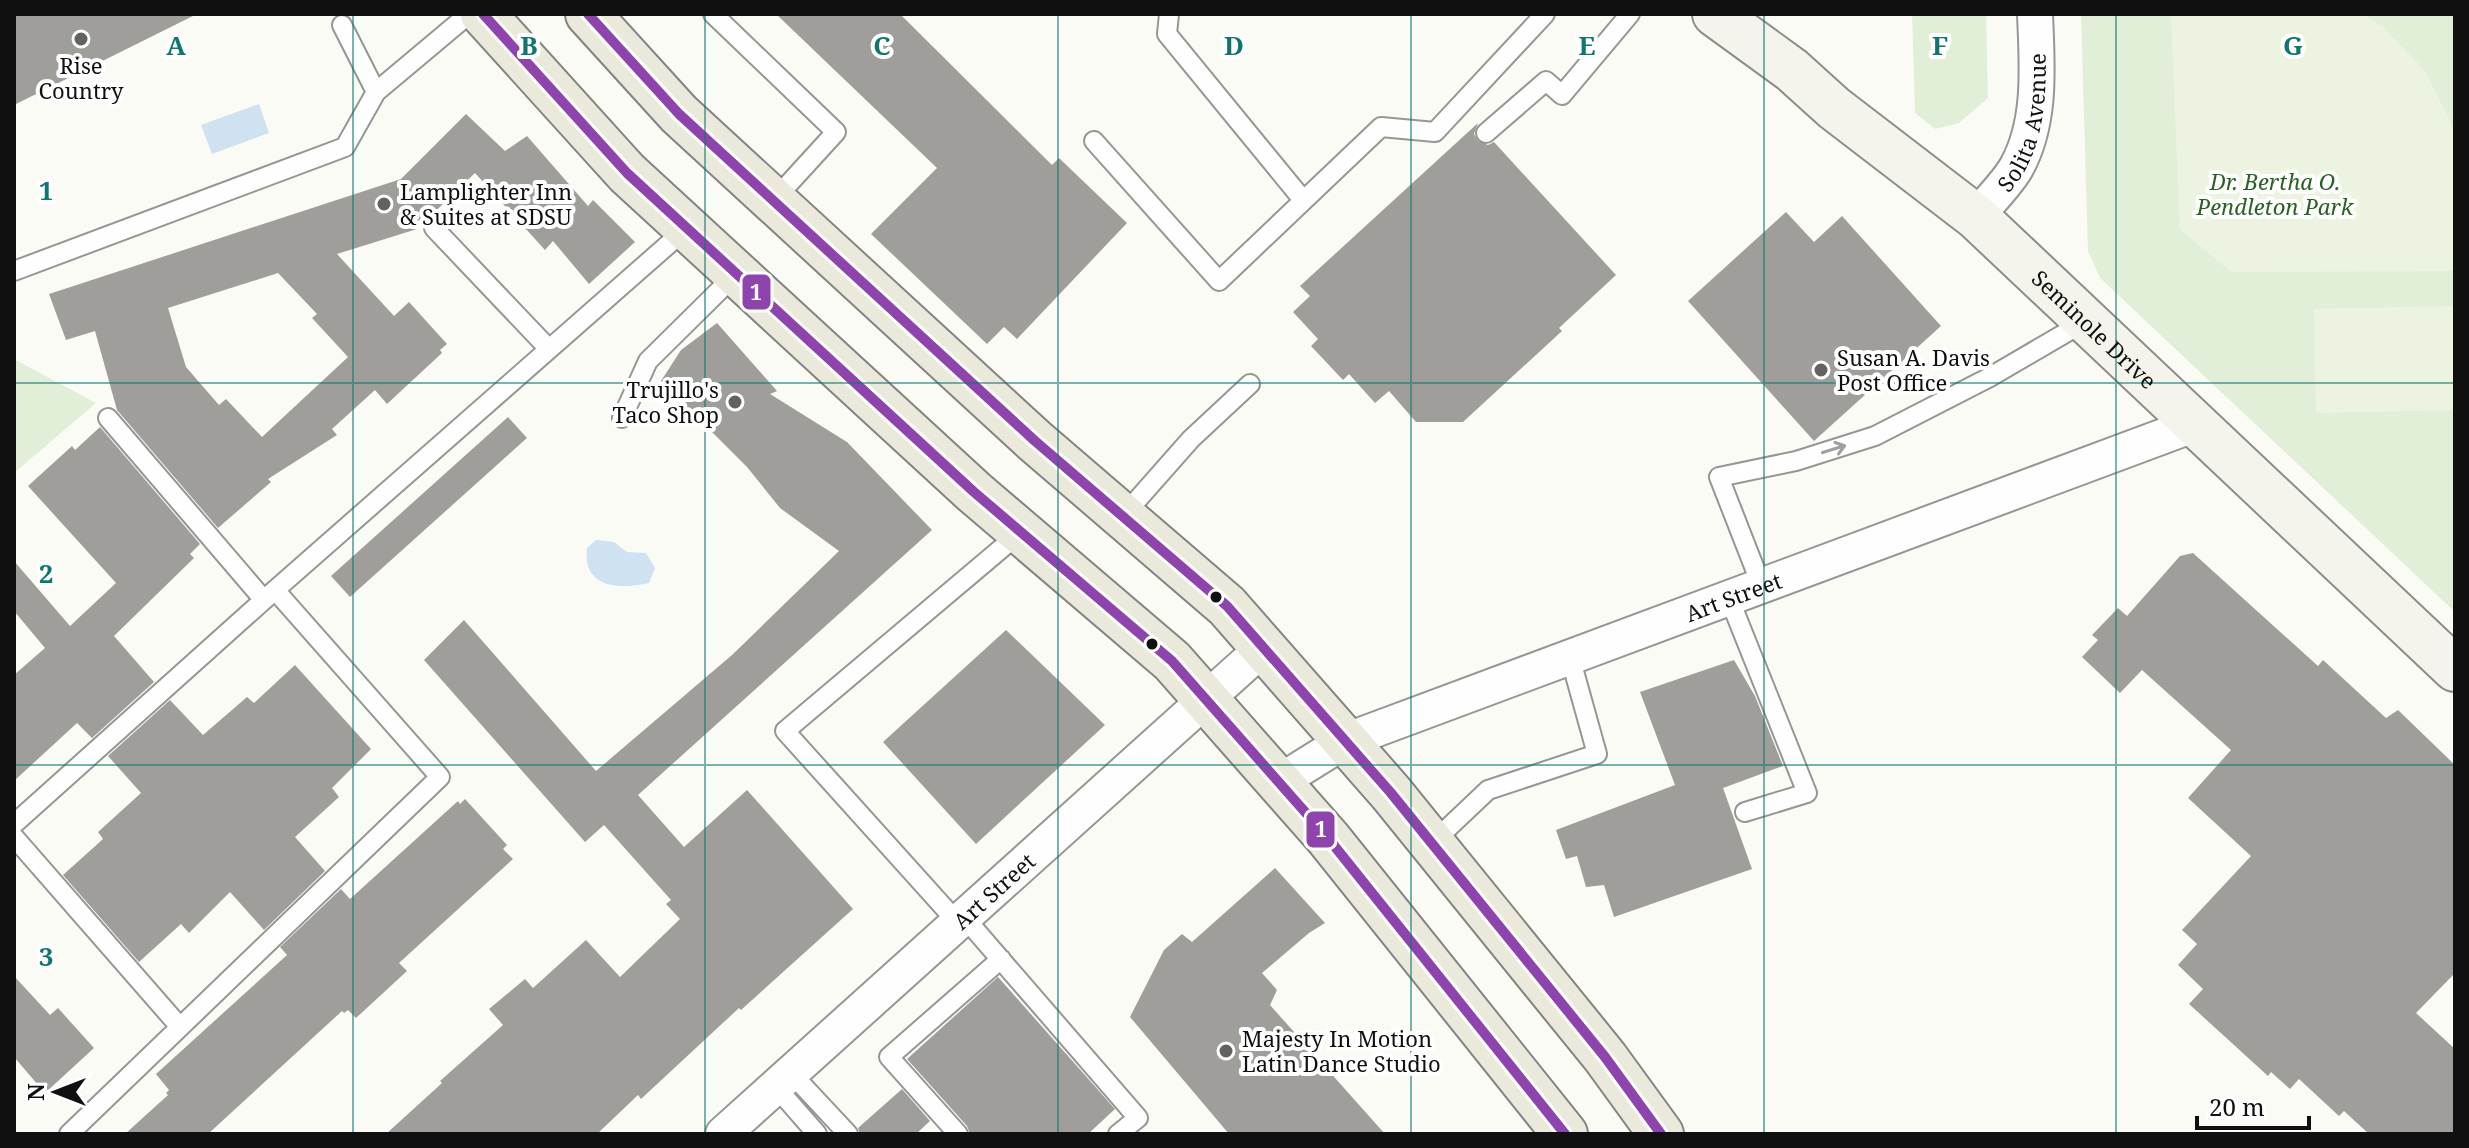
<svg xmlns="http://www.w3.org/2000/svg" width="2469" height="1148" font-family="'Noto Serif',serif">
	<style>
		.green { fill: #e2efd8 }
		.pitch { fill: #ecf4e1 }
		.water { fill: #cfe2f2 }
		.building { fill: #9f9e9b; fill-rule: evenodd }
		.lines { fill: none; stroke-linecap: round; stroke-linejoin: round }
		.lane-casing { stroke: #969694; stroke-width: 22 }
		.street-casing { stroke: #969694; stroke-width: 38 }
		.secondary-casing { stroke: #8c8c8a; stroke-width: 48 }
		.primary-casing { stroke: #838381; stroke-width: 48 }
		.lane { stroke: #fefefe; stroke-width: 18 }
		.street { stroke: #fefefe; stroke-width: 34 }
		.secondary { stroke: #f4f4ec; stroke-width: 44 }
		.primary { stroke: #ebe9dc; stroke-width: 44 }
		.bus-1-casing { stroke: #fff; stroke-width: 16 }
		.bus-1 { stroke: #8e44ad; stroke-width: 10 }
		.oneway { stroke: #9f9f9f }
		.grid { fill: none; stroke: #0f766e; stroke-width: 2; stroke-opacity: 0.55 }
		.poi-dot { fill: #626260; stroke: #fff; stroke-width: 3 }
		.bus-dot { fill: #101010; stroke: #fff; stroke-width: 3 }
		.labels { text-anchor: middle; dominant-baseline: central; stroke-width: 8; stroke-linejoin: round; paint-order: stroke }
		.poi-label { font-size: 22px; fill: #101010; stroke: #fff; text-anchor: start }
		.street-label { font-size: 22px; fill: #101010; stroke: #fff }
		.park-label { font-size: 22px; font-style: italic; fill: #2a6225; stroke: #fff }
		.grid-label { font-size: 26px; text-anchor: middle; font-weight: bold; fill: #0f766e; stroke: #fff; stroke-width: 8; stroke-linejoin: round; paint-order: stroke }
		.line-badge { stroke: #fff; stroke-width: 3 }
		.badge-label { font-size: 22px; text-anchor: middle; font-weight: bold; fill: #fff }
	</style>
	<rect width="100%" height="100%" fill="#fbfbf6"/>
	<!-- green -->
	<path class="green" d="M1912,14H1986L1988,98L1959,123L1935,129L1915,113Z
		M2081,14H2455V612L2100,278L2088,251Z
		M14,359L96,403L14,473Z"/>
	<!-- pitch -->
	<path class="pitch" d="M2171,14H2362L2382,26L2425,71L2455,132V271L2231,272L2180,229Z
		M2455,306V410L2316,413L2314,309Z"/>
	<!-- water -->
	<path class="water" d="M259,104L269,133L212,154L201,125Z
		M596,540L614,542L627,552L646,553L655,568L649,583C619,590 582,588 587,548Z"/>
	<!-- building -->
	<path class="building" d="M14,14H197L14,105Z
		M776,14H900L1052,165L1059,158L1127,223L1017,339L1004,327L987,344L871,234L937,168Z
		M466,114L505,151L527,136L588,206L593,200L635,242L589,284L553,241L545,250L475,173L417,229L337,254L394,316L409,302L447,344L440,350L442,353L387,404L375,390L332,429L337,435L268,479L271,482L218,528L117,410L95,331L66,340L49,294L401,179ZM278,273L317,314L312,318L348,357L262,437L226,399L219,405L186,367L168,308Z
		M1478,123L1474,134L1478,141L1488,145L1494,142L1616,275L1559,328L1562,331L1463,422H1416L1389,391L1375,403L1349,374L1343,380L1311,346L1318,339L1293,312L1310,296L1300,286Z
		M1786,212L1814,242L1842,216L1941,326L1814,441L1688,301Z
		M717,323L777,391L770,394L847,442L932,530L638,795L684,847L747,790L853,909L741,1010L739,1008L641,1099L638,1095L597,1134H386L442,1083L440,1081L503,1025L489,1009L525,979L533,988L586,940L620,977L680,919L666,904L671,900L604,825L585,842L424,660L464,620L596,771L732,655L839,551L780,508L747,467L661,381L681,350Z
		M508,417L527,438L350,597L331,576Z
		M100,427L200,544L190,554L194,558L114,636L154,682L92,738L77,723L14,781V675L45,648L14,611V561L70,626L116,583L28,486L72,446L75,450Z
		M2193,553L2318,666L2323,660L2386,718L2398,710L2455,765V973L2416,1013L2455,1049V1134H2369L2344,1111L2339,1116L2299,1079L2290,1089L2271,1072L2268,1076L2189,1004L2203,989L2178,965L2197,944L2182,930L2251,856L2188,798L2231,750L2142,670L2120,693L2082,657L2098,640L2092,635L2118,608L2127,616L2180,556Z
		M1006,630L1105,725L976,844L883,742Z
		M1734,660L1755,696L1783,766L1723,788L1752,869L1614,917L1604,885L1586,887L1577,856L1566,859L1556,830L1675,785L1640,692Z
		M295,665L371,749L332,788L339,797L295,837L325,871L264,930L230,892L189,933L181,924L139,962L63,875L103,839L98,832L141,793L108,756L170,700L203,735L247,697L254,703Z
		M465,799L507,845L503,849L513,859L399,963L407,971L356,1018L348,1010L344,1013L342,1011L208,1134H125L168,1095L166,1093L169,1090L156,1074L287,955L280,947L341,889L350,899L458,801L460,804Z
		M1275,868L1325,923L1309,933L1262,973L1277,990L1270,1005L1385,1134H1229L1130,1017L1164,950L1182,934L1192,942Z
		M14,976L50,1015L58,1008L94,1048L45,1093L14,1057Z
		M998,977L1115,1109L1088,1134H970L967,1126L907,1059Z
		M902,1089L930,1121L916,1134H860L858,1128Z"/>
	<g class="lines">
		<!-- lane casing -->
		<g class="lane-casing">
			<path id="lane" d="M713,14L836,132L773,201
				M1169,14L1167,34L1303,200
				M342,25L376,92
				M1486,133L1546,81L1562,95L1630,14
				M1094,141L1219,281L1381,127L1435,132L1545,14
				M434,228L549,349
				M14,271L345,147L376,92L469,14
				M108,418L264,600
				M622,418L648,361L736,274
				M1123,516L1191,439L1250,384
				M1762,587L1719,477L1796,461L1875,436L1990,377L2086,321
				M1729,598L1807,793L1745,812
				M14,824L275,590
				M14,837L180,1027
				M1431,844L1488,790L1597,754L1570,657
				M964,917L1138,1118L1118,1134
				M958,923L785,731L1021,532
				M791,1073L848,1134
				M776,1087L817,1134
				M69,1134L440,777L275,590L687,228
				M958,1134L889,1057L1001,959"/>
		</g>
		<!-- street casing -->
		<g class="street-casing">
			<g id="street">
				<path id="s1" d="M1976,217C1989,201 2006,185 2016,168C2042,122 2037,65 2035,14"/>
				<path id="s2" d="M1279,782L1345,741L2196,424"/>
				<path id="s3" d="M723,1134L1263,648"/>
			</g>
		</g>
		<!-- secondary casing -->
		<g class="secondary-casing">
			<g id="secondary">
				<path id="s4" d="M1715,14L1792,70L1834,108L1976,217L2455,669"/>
			</g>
		</g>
		<!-- primary casing -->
		<g class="primary-casing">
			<path id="primary" d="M483,14L627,173L974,492L1172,661L1328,838L1565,1134
				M588,14L679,114L1035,441L1227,606L1391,793L1605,1057L1661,1134"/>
		</g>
		<!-- lane -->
		<use href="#lane" class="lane"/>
		<!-- street -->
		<use href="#street" class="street"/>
		<!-- secondary -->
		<use href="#secondary" class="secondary"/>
		<!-- primary -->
		<use href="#primary" class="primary"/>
		<!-- bus-1 casing -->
		<g class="bus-1-casing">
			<path id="bus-1" d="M483,14L627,173L974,492L1172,661L1328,838L1565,1134
				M588,14L679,114L1035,441L1227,606L1391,793L1605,1057L1661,1134"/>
		</g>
		<!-- bus-1 -->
		<use href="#bus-1" class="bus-1"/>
	</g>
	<!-- one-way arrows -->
	<defs><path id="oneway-shaft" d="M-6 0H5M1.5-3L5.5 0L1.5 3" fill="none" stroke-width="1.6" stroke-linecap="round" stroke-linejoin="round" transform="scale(2)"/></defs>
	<use class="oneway" href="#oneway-shaft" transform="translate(1834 449) rotate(-17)"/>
	<!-- grid -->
	<path class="grid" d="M353,14V1134M705,14V1134M1058,14V1134M1411,14V1134M1764,14V1134M2116,14V1134M14,383H2455M14,765H2455"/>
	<!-- markers -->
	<g class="poi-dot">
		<circle cx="81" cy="39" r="8"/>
		<circle cx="384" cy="204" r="8"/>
		<circle cx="1821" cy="370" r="8"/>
		<circle cx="735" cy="402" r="8"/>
		<circle cx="1226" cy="1051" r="8"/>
	</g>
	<g class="bus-dot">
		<circle cx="1216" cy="597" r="7"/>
		<circle cx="1152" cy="644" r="7"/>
	</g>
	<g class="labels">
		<!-- poi labels -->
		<g class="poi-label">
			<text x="81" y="65" text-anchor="middle">Rise<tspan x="81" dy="25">Country</tspan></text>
			<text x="400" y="191">Lamplighter Inn<tspan x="400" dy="25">&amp; Suites at SDSU</tspan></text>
			<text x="1837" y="357">Susan A. Davis<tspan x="1837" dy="25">Post Office</tspan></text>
			<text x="719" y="389" text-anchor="end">Trujillo's<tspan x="719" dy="25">Taco Shop</tspan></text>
			<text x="1242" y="1038">Majesty In Motion<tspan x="1242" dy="25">Latin Dance Studio</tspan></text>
		</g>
		<!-- street labels -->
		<g class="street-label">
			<text stroke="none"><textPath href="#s1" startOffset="110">Solita Avenue</textPath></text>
			<text stroke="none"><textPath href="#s4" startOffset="494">Seminole Drive</textPath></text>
			<text stroke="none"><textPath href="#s2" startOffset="492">Art Street</textPath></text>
			<text stroke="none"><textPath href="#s3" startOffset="364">Art Street</textPath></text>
		</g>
		<!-- park labels -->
		<g class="park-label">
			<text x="2275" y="181">Dr. Bertha O.<tspan x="2275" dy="25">Pendleton Park</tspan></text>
		</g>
	</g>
	<g class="grid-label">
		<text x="176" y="55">A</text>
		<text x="529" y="55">B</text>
		<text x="882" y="55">C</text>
		<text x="1234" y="55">D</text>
		<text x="1587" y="55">E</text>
		<text x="1940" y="55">F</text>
		<text x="2293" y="55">G</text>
		<text x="46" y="200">1</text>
		<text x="46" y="583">2</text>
		<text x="46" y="966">3</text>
	</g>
	<g class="line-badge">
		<rect x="741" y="273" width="31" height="38" rx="8" fill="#8e44ad"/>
		<rect x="1305" y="810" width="31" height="39" rx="8" fill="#8e44ad"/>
	</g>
	<g class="badge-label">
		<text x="756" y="300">1</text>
		<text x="1321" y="837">1</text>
	</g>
	<!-- border -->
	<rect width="2469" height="1148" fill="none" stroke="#101010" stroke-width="32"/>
	<!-- north arrow -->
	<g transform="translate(56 1092) rotate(270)" stroke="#ffffff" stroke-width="6" paint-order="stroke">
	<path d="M0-6L14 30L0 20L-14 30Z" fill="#101010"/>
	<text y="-12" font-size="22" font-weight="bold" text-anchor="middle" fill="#101010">N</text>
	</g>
	<!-- scale -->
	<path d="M2197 1116v12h112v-12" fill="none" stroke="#101010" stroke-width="4"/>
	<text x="2209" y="1116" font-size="24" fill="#101010" stroke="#ffffff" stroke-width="6" paint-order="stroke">20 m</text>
</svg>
